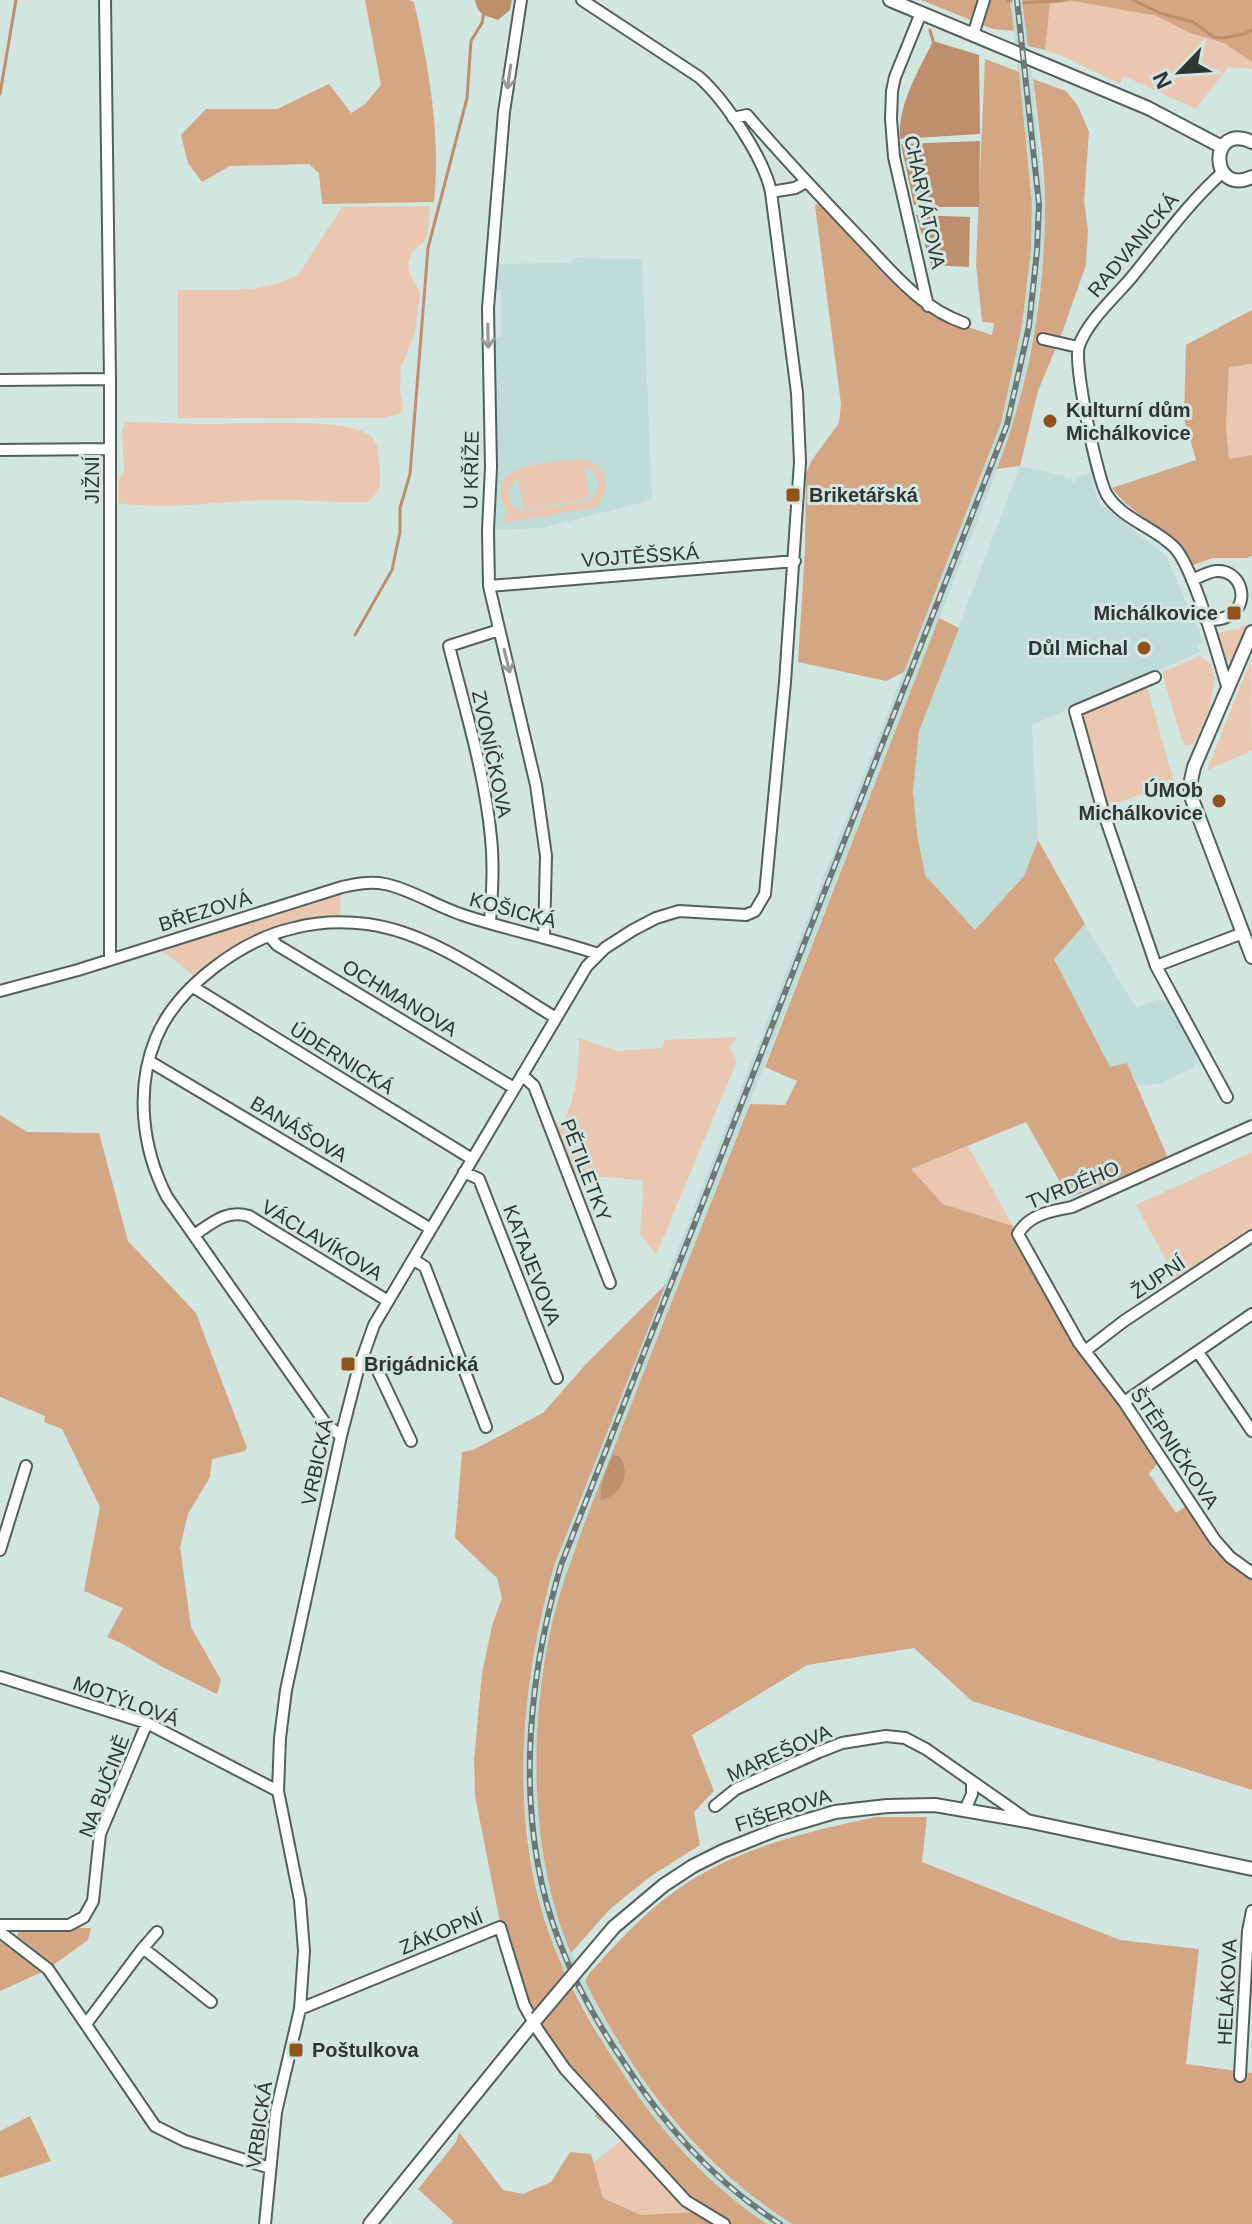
<svg xmlns="http://www.w3.org/2000/svg" width="1252" height="2224" font-family="Helvetica,sans-serif">
	<style>
		.built { fill: #c0dcd6 }
		.green { fill: #eac7b0; fill-rule: evenodd }
		.forest { fill: #d5a684 }
		.water { fill: #be8f6f }
		.lines { fill: none; stroke-linecap: round; stroke-linejoin: round }
		.stream { stroke: #be8f6f; stroke-width: 3 }
		.minor-casing { stroke: #51615e; stroke-width: 14 }
		.tertiary-casing { stroke: #51615e; stroke-width: 16 }
		.minor { stroke: #fff; stroke-width: 10 }
		.tertiary { stroke: #fff; stroke-width: 12 }
		.rail-casing { stroke: #6d7876; stroke-width: 6 }
		.rail { stroke: #d3e5e1; stroke-width: 3; stroke-dasharray: 9; stroke-linecap: butt }
		.tertiary-bridge-casing { stroke: #51615e; stroke-width: 16; stroke-linecap: butt }
		.tertiary-bridge { stroke: #fff; stroke-width: 12 }
		.oneway { stroke: #979a9a }
		.poi-dot { fill: #92521b; stroke: #d3e5e1; stroke-width: 3 }
		.labels { text-anchor: middle; dominant-baseline: central; stroke-width: 6; stroke-linejoin: round; paint-order: stroke }
		.street-label { font-size: 20px; fill: #2f3635; stroke: #d3e5e1 }
		.poi-label { font-size: 20px; font-weight: bold; fill: #2f3635; stroke: #d3e5e1; text-anchor: start }
	</style>
	<rect width="100%" height="100%" fill="#d3e5e1"/>
	<!-- built -->
	<path class="built" d="M1010,0H1024L1045,204L1044,251L1035,327L1014,427L568,1567L539,1709L537,1777L539,1816L547,1870L555,1908L566,1940L601,2013L622,2048L651,2093L678,2127L708,2159L738,2185L792,2224H767L729,2196L698,2168L668,2136L641,2101L610,2055L566,1974L553,1945L542,1911L533,1872L526,1817L523,1778L525,1708L537,1630L555,1563L944,569L1022,325L1031,250L1032,204Z
		M575,258L642,259L652,500L542,528L491,530L492,337H501V290L492,288L494,264L570,263Z
		M1020,466L1065,476L1066,479L1072,478L1073,482L1076,481L1075,477L1091,473L1098,502L1166,556L1204,642L1197,645L1200,652L1032,725L1038,840L1024,876L975,930L925,875L917,833L913,791L919,731Z
		M1085,924L1136,1008L1159,999L1170,1002L1197,1050L1194,1066L1164,1083L1138,1086L1127,1063L1110,1068L1054,959Z"/>
	<!-- green -->
	<path class="green" d="M1073,1L1157,16L1190,33L1224,43L1252,62V69L1228,67L1196,109L1124,76L1120,84L1069,59L1045,50L1050,4Z
		M430,206C429,216 430,231 425,240C422,246 414,248 411,254C404,268 413,281 420,292L415,333L401,367L400,390L403,409L400,414L382,418H178V290C217,290 263,294 298,275L342,207Z
		M1252,364V519L1229,460L1226,426L1229,366Z
		M125,422C154,422 183,424 212,424C248,424 336,418 366,433C379,440 378,451 379,464C381,483 382,491 367,502C332,503 296,499 261,500C214,502 165,510 118,503V480L124,472L122,431Z
		M582,459C605,464 613,485 598,503L599,507L505,523L504,515L510,513C498,500 496,480 514,471C527,464 567,460 582,459ZM584,467C601,472 603,490 589,501L523,511C511,508 507,499 509,488L518,477L524,509L589,499Z
		M1248,624L1232,663L1227,660L1217,633L1240,629V627Z
		M1200,656L1211,664L1215,677L1209,711L1196,740L1193,744L1186,746L1183,744L1162,672Z
		M1251,661L1252,751L1207,770L1248,667Z
		M1147,687L1174,782L1106,807L1080,715Z
		M341,892L340,915C275,922 244,934 195,977L171,957L158,949Z
		M738,1037L729,1047L737,1061L656,1255L640,1234L643,1198L642,1180C619,1179 597,1174 574,1178L555,1124L564,1122C576,1095 579,1066 579,1038L617,1051L662,1048L665,1040Z
		M968,1146L1013,1226L943,1204L911,1169Z
		M1252,1152V1230L1177,1280L1136,1205Z
		M623,2139L660,2181L699,2212L641,2215L603,2198L593,2163Z"/>
	<!-- forest -->
	<path class="forest" d="M365,0H409L414,2C429,69 441,134 434,202L322,204L319,173L309,164L230,166L202,182L188,163L181,135L206,109H277L329,84L351,113L365,104L381,85Z
		M921,0H1010L1014,31L993,29Z
		M1022,0H1252V62L1224,43L1190,33L1157,16L1073,1L1050,4L1045,50L1028,46Z
		M985,59L1019,72L1032,204L1031,250L1022,325L1001,423L904,672L886,681L798,662L805,550L806,473L812,460L839,423L841,404L815,206L820,202L917,304L935,316L992,335L994,323L982,322L976,264Z
		M1033,79L1066,91L1078,106L1089,132L1084,201L1088,230L1086,265L1062,333L1038,391L1020,466L997,469C1029,386 1045,296 1045,207C1045,165 1038,121 1033,79Z
		M1252,310V364L1229,367L1226,426L1229,459L1252,455V556L1247,558H1213L1193,565C1175,528 1135,520 1112,488L1196,460L1184,419L1186,345Z
		M939,618L959,628L919,731L913,791L917,833L925,875L975,930L1024,876L1038,840L1085,924L1054,959L1110,1067L1127,1063L1168,1158L1069,1198L1026,1122L911,1169L943,1204L1013,1226L1080,1350L1158,1463L1149,1474L1176,1513L1186,1506L1213,1550L1252,1579V1790L972,1701L914,1648L807,1665L692,1735L714,1791L694,1812L700,1845L651,1876L610,1909L571,1953C527,1851 528,1710 557,1604C566,1571 579,1539 591,1506L750,1104L785,1105L797,1081L765,1067Z
		M0,1115L27,1132L99,1133L128,1241L196,1313L247,1448L245,1451L212,1459L210,1477L188,1514L180,1547L191,1627L221,1680L217,1694L161,1666L123,1644L107,1637L123,1608L84,1591L100,1507L62,1429L44,1422L45,1416L0,1397Z
		M666,1284L555,1563C520,1684 507,1824 553,1944C570,1989 595,2032 622,2072C660,2131 708,2185 767,2224H452L453,2221L418,2189L456,2142L459,2132L503,2190L523,2194L551,2182L570,2152L591,2154L603,2198L641,2215L697,2212C668,2193 648,2165 624,2141C615,2131 604,2124 595,2116L602,2102L569,2070L526,2004L499,1917L475,1796L474,1760L482,1673L492,1626L502,1598L497,1578L455,1538L462,1452L473,1450L543,1413L586,1364Z
		M876,1817H927L922,1862L1120,1940L1199,1949L1186,2064L1252,2073V2224H792C695,2161 637,2083 585,1981L589,1974C621,1938 655,1901 698,1876C753,1844 815,1830 876,1817Z
		M21,1928H91L88,1940L52,1966L15,1939Z
		M0,1941L42,1972L0,1991Z
		M30,2116L51,2161L0,2178V2131Z"/>
	<!-- water -->
	<path class="water" d="M475,0H512L510,10L498,20C484,15 478,15 475,0Z
		M933,41L979,55L980,134L900,139C897,106 919,70 933,41Z
		M980,141L979,207H927L914,205L901,144Z
		M916,215L970,217L969,267L931,265Z
		M613,1455L619,1456C632,1473 622,1495 601,1500C599,1485 607,1469 613,1455Z"/>
	<g class="lines">
		<!-- stream -->
		<path class="stream" d="M1008,0L1011,1
			M1133,0L1160,13L1193,22L1214,37L1224,38L1244,34L1252,30
			M1024,3L1064,0
			M930,30L933,41
			M0,94L16,0
			M355,635L392,570L400,532V508L410,474L428,248L467,98L471,41L482,23L484,11"/>
		<!-- minor casing -->
		<g class="minor-casing">
			<path id="minor" d="M105,0L110,379V959
				M521,0L504,112L488,308L491,467L488,530L489,586L536,785L546,856L544,937
				M921,13L895,77L892,91L891,119L894,157L928,306
				M973,35L984,0
				M733,118L747,115C782,156 819,195 856,234C889,268 918,307 964,323
				M1223,172C1188,203 1160,243 1131,278C1114,298 1087,322 1079,346C1073,363 1097,478 1107,495C1122,519 1154,527 1174,547C1194,567 1218,658 1228,689
				M771,192L795,188L806,182
				M1043,339L1078,347
				M0,380L110,379
				M0,450L110,449
				M1192,580C1199,577 1208,572 1216,571C1241,569 1251,603 1230,615C1223,620 1214,620 1206,620
				M489,586L795,561
				M1155,677L1075,711L1103,811L1156,966L1227,1097
				M490,923C492,895 494,866 491,838C485,773 465,709 449,646L499,630
				M269,936L277,945L514,1088
				M1156,966L1243,933
				M193,987L472,1159
				M0,991L78,970L342,887C356,884 370,881 385,884C411,889 439,908 466,916C509,930 554,939 598,954
				M149,1061L431,1229
				M522,1075L534,1086L610,1283
				M1252,1126L1072,1207C1052,1211 1029,1214 1018,1234L1079,1343L1124,1402L1215,1540L1230,1557L1252,1573
				M464,1172L479,1179L557,1378
				M194,1235C212,1223 227,1209 249,1216L388,1301
				M413,1259L425,1267L486,1427
				M1085,1351L1124,1321L1252,1236
				M1198,1352L1252,1431
				M362,1358L377,1369L411,1441
				M1124,1402L1252,1314
				M341,1436L326,1424L167,1197C142,1149 135,1089 156,1038C177,987 241,940 294,928C317,922 343,921 367,924C432,932 500,984 556,1018
				M0,1550L26,1466
				M0,1677L147,1723L278,1791
				M715,1806L736,1789L819,1752L842,1743L886,1736L905,1738L926,1749L1026,1819
				M965,1810L972,1794V1782
				M0,1925H69L84,1917L93,1901L100,1834L147,1723
				M0,1932L48,1969L155,2126L185,2141L270,2168
				M143,1948L157,1932
				M300,2009L500,1927L524,2005L538,2030L565,2069L686,2201L724,2224
				M86,2024L143,1948L211,2002
				M1240,2076L1248,1931L1252,1911
				M265,2224L276,2112L300,2009L304,1951L300,1900L278,1791L280,1738L286,1690L341,1436L358,1370L374,1325L587,966L605,948L633,930L656,918L679,911L746,915L755,911L765,894L785,682L800,462L797,393L771,192C764,158 725,100 699,77L582,0"/>
		</g>
		<!-- tertiary casing -->
		<g class="tertiary-casing">
			<path id="tertiary" d="M890,0L1148,108L1222,147
				M1252,142C1208,121 1209,197 1252,177
				M1252,632L1194,767L1190,785L1192,799L1252,957
				M614,1927L664,1885L693,1866L723,1851L778,1829L835,1812L887,1806L935,1805L1027,1821L1252,1869
				M370,2224L537,2018"/>
		</g>
		<!-- minor -->
		<use href="#minor" class="minor"/>
		<!-- tertiary -->
		<use href="#tertiary" class="tertiary"/>
		<!-- rail casing -->
		<g class="rail-casing">
			<path id="rail" d="M780,2224C716,2183 666,2128 625,2064C599,2026 575,1984 559,1941C514,1822 526,1685 561,1565L1007,425L1029,326L1037,251L1039,204L1017,0"/>
		</g>
		<!-- rail -->
		<use href="#rail" class="rail"/>
		<!-- tertiary-bridge casing -->
		<g class="tertiary-bridge-casing">
			<path id="tertiary-bridge" d="M537,2018L614,1927"/>
		</g>
		<!-- tertiary-bridge -->
		<use href="#tertiary-bridge" class="tertiary-bridge"/>
	</g>
	<!-- one-way arrows -->
	<defs><path id="oneway-shaft" d="M-6 0H5M1.5-3L5.5 0L1.5 3" fill="none" stroke-width="1.6" stroke-linecap="round" stroke-linejoin="round" transform="scale(2)"/></defs>
	<g class="oneway">
		<use href="#oneway-shaft" transform="translate(509 77) rotate(98)"/>
		<use href="#oneway-shaft" transform="translate(488 336) rotate(89)"/>
		<use href="#oneway-shaft" transform="translate(507 661) rotate(76)"/>
	</g>
	<!-- markers -->
	<g class="poi-dot">
		<circle cx="1050" cy="421" r="8"/>
		<rect x="785" y="487" width="16" height="16" rx="4"/>
		<rect x="1226" y="605" width="16" height="16" rx="4"/>
		<circle cx="1144" cy="648" r="8"/>
		<circle cx="1219" cy="801" r="8"/>
		<rect x="340" y="1356" width="16" height="16" rx="4"/>
		<rect x="288" y="2042" width="16" height="16" rx="4"/>
	</g>
	<g class="labels">
		<!-- street labels -->
		<g class="street-label">
			<text transform="translate(925 202) rotate(78)">CHARVÁTOVA</text>
			<text transform="translate(1133 245) rotate(-50)">RADVANICKÁ</text>
			<text transform="translate(471 470) rotate(-89)">U KŘÍŽE</text>
			<text transform="translate(92 480) rotate(-90)">JIŽNÍ</text>
			<text transform="translate(640 556) rotate(-4)">VOJTĚŠSKÁ</text>
			<text transform="translate(492 754) rotate(78)">ZVONÍČKOVA</text>
			<text transform="translate(513 910) rotate(15)">KOŠICKÁ</text>
			<text transform="translate(205 911) rotate(-17)">BŘEZOVÁ</text>
			<text transform="translate(400 998) rotate(31)">OCHMANOVA</text>
			<text transform="translate(342 1058) rotate(32)">ÚDERNICKÁ</text>
			<text transform="translate(299 1129) rotate(31)">BANÁŠOVA</text>
			<text transform="translate(586 1170) rotate(69)">PĚTILETKY</text>
			<text transform="translate(1073 1185) rotate(-22)">TVRDÉHO</text>
			<text transform="translate(322 1240) rotate(31)">VÁCLAVÍKOVA</text>
			<text transform="translate(532 1265) rotate(69)">KATAJEVOVA</text>
			<text transform="translate(1158 1277) rotate(-34)">ŽUPNÍ</text>
			<text transform="translate(1175 1448) rotate(56)">ŠTĚPNIČKOVA</text>
			<text transform="translate(317 1462) rotate(-78)">VRBICKÁ</text>
			<text transform="translate(126 1701) rotate(20)">MOTÝLOVÁ</text>
			<text transform="translate(779 1753) rotate(-24)">MAREŠOVA</text>
			<text transform="translate(104 1786) rotate(-69)">NA BUČINĚ</text>
			<text transform="translate(783 1810) rotate(-18)">FIŠEROVA</text>
			<text transform="translate(441 1932) rotate(-22)">ZÁKOPNÍ</text>
			<text transform="translate(1227 1992) rotate(-87)">HELÁKOVA</text>
			<text transform="translate(259 2125) rotate(-82)">VRBICKÁ</text>
		</g>
		<!-- poi labels -->
		<g class="poi-label">
			<text x="1066" y="410">Kulturní dům<tspan x="1066" dy="23">Michálkovice</tspan></text>
			<text x="809" y="495">Briketářská</text>
			<text x="1218" y="613" text-anchor="end">Michálkovice</text>
			<text x="1128" y="648" text-anchor="end">Důl Michal</text>
			<text x="1203" y="790" text-anchor="end">ÚMOb<tspan x="1203" dy="23">Michálkovice</tspan></text>
			<text x="364" y="1364">Brigádnická</text>
			<text x="312" y="2050">Poštulkova</text>
		</g>
	</g>
	<!-- north arrow -->
	<g transform="translate(1180 72) rotate(245)" stroke="#d3e5e1" stroke-width="6" paint-order="stroke">
	<path d="M0-6L14 30L0 20L-14 30Z" fill="#2f3635"/>
	<text y="-12" font-size="22" font-weight="bold" text-anchor="middle" fill="#2f3635">N</text>
	</g>
</svg>
